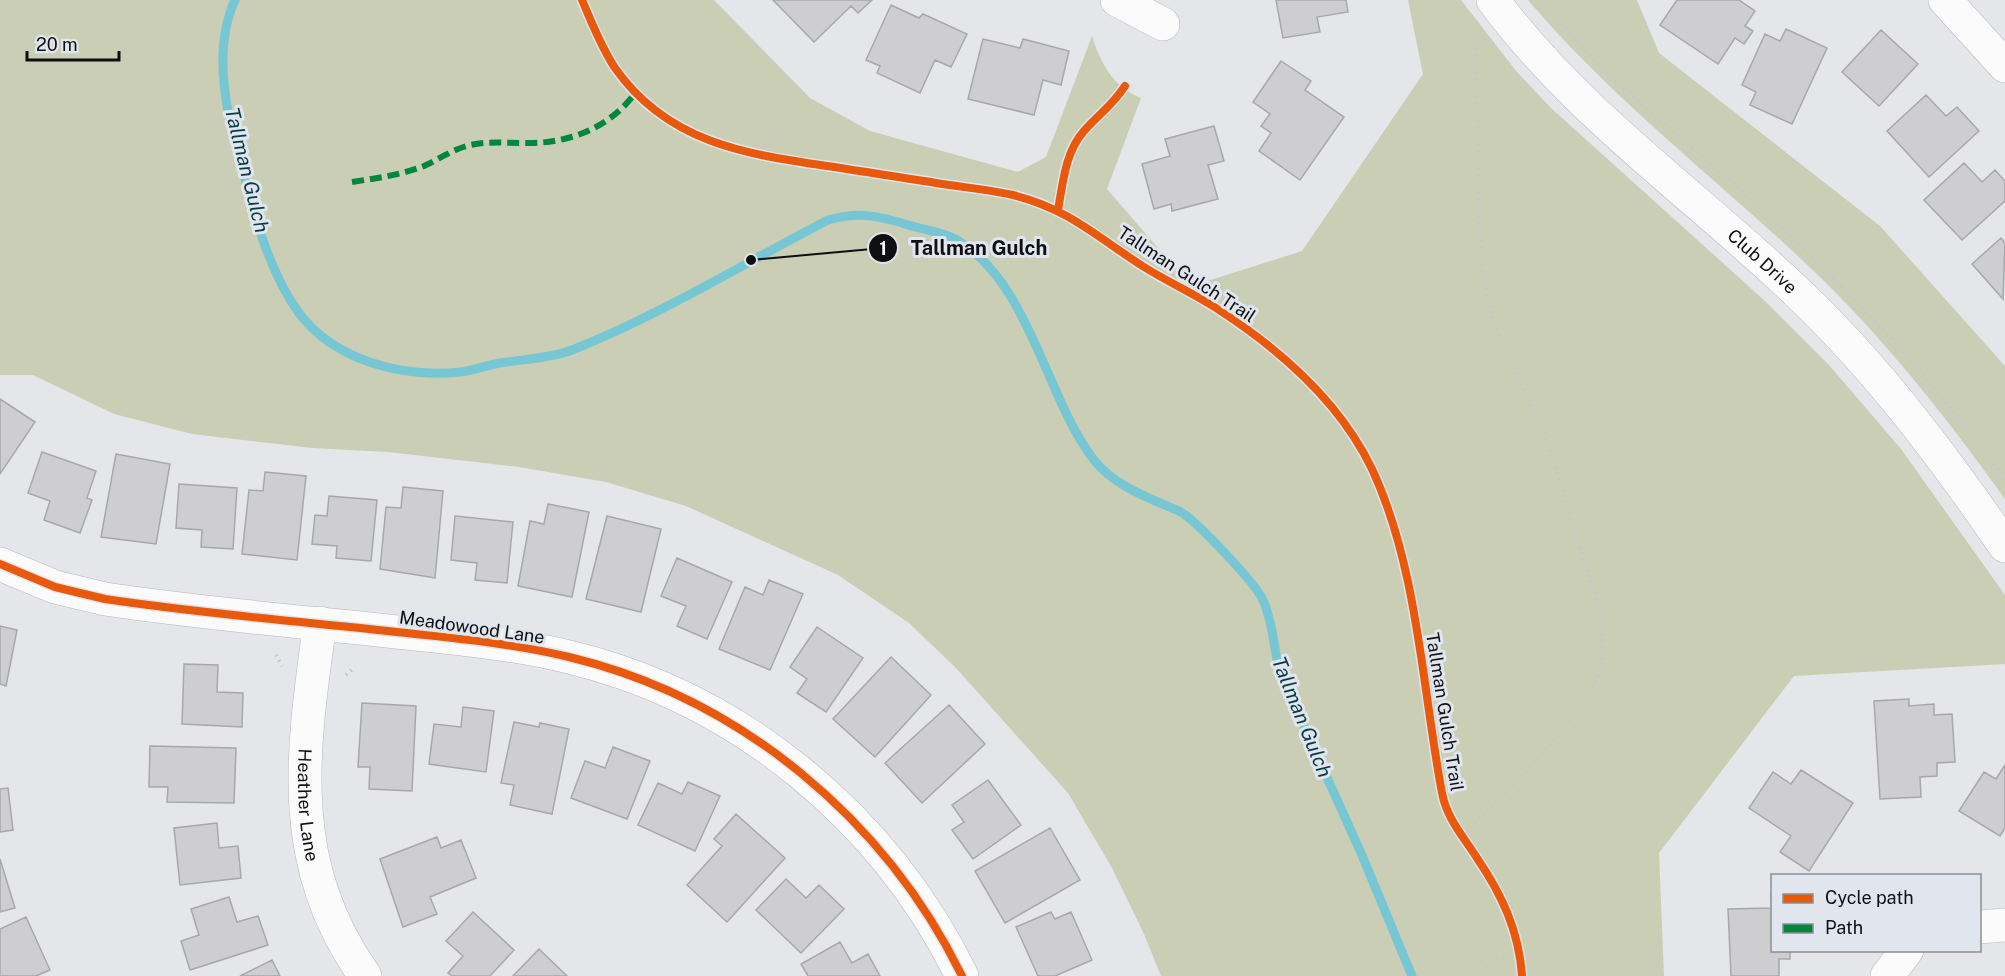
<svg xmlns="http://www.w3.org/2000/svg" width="2005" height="976" font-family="'Public Sans',sans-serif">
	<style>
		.grass { fill: #caceb5 }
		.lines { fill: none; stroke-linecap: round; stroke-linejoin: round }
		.stream { stroke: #77c6d4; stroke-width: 9 }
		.building { fill: #ceced1; stroke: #a8a8ab; stroke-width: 1.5 }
		.minor-casing { stroke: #b6b8bc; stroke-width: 34 }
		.path { stroke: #c6c7c9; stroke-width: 4; stroke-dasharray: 1.5 4.5; stroke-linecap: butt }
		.minor { stroke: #fbfbfc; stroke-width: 33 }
		.quiet { stroke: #00873e; stroke-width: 6; stroke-dasharray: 12 6; stroke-linecap: butt }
		.cycleway-casing { stroke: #e0e5ee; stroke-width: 11 }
		.cycleway { stroke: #e8590c; stroke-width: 8 }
		.labels { text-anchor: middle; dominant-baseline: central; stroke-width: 6; stroke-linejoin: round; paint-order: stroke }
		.street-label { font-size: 18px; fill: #0e0f12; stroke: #e0e5ee }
		.water-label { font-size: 20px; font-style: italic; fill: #053b43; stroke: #e0e5ee }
		.leader { fill: none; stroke: #0e0f12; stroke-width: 2 }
		.callout-dot { fill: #0e0f12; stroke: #e0e5ee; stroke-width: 2 }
		.mark-label { font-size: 18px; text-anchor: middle; font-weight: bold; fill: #fff }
		.callout-label { font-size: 20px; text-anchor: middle; font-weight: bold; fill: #0e0f12; stroke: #e0e5ee; stroke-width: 6; stroke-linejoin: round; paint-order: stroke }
	</style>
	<rect width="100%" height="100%" fill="#e4e6ea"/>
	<!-- grass -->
	<path class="grass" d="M0,0H714L810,98L870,131L1018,172L1046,157L1092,36C1101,64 1113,87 1141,98L1107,189L1178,271L1201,283L1302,251L1423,74L1408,0H1461L1517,72L1551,108L1765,301L1829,365L1901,449L2005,595V664L1794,676L1659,853L1664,976H1161L1144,934L1112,868L1068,793L956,668L909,623L838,575L686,506L606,482L519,467L388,452L312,448L192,434L114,414L33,375H0Z
		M1528,0H1637L1659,53L1880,226L2005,366V499C1949,421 1891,347 1822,279C1725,185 1616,104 1528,0Z"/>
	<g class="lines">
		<!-- stream -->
		<path class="stream" d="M235,0C206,63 236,143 252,205C262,241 277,283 299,313C335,361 403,378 460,372C472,371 484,366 495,364C520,359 549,359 572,350C660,315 743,264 828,220C861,211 879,216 912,226C925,230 943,232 955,239C1030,281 1045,397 1094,460C1114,486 1151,499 1179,511C1195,519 1256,584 1263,600C1274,624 1273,650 1281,675L1361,853L1412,976"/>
	</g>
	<!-- building -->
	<path class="building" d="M773,0H872L858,13L851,6L814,42Z
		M1276,0H1346L1348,12L1317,17L1320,32L1283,38Z
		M1677,0H1739L1755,11L1745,26L1753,31L1744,44L1735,38L1718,64L1660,25Z
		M891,5L919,18L923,14L967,34L951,67L935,60L920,93L877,73L880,66L866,60Z
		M1786,29L1827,48L1792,124L1750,105L1756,92L1742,85L1765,34L1780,41Z
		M1881,30L1918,64L1879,106L1842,72Z
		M983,39L1020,48L1023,39L1069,51L1061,85L1043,80L1034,115L968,99Z
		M1281,61L1311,81L1305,90L1344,117L1300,180L1259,151L1271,133L1261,126L1270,114L1253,102Z
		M1926,95L1946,116L1957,107L1979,131L1929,177L1887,131Z
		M1214,126L1224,161L1208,165L1218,199L1172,211L1171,204L1154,209L1142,164L1170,156L1165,139Z
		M1964,163L1982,182L1995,170L2005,181V201L1962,240L1924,200Z
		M2001,238L2005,243L2003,299L1972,264Z
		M0,399L35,422L0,474Z
		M42,452L96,471L87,498L92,500L80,533L44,520L50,501L28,493Z
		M116,454L170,464L156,544L101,537Z
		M265,472L306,476L297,560L242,554L249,490L263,491Z
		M179,484L237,488L233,549L201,547L202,530L176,528Z
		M403,487L443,491L435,578L380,569L386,507L401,508Z
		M329,496L377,500L371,561L336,558L337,546L312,544L315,515L327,516Z
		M548,504L589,512L572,597L518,586L530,521L544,524Z
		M455,516L513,522L507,583L475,580L477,563L451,560Z
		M607,516L661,529L641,612L586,599Z
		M677,558L732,582L707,639L677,626L686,606L661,596Z
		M769,580L803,594L770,670L719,649L745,587L763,595Z
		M0,626L17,630L6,686L0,684Z
		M817,627L863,658L826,712L797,693L807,679L790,667Z
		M891,657L931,695L875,757L833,719Z
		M184,664L218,665L217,692L243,693L242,727L182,724Z
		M1909,699V706L1934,704V715L1952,714L1955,762L1937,763V776L1920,777L1921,797L1880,799L1874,701Z
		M362,703L416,706L412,791L369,789L370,767H358Z
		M949,705L985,744L922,803L885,763Z
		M463,707L494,711L486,772L429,764L434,724L461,727Z
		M514,722L539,727L540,723L569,729L552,814L510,805L514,785L501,783Z
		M150,746L236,748L234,803L167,802L168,787H149Z
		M613,747L650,761L627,819L571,798L585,761L605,768Z
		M2005,765V828L2000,836L1959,811L1984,772L1996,779Z
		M1801,770L1853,803L1809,871L1780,852L1791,836L1749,808L1773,772L1791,784Z
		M988,780L1021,825L973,859L952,830L964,822L952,805Z
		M688,782L720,796L695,851L638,825L658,783L682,794Z
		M8,788L13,830L0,832V789Z
		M736,814L785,858L727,922L687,885L722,846L714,839Z
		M217,823L219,848L238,846L241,878L180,885L174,828Z
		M1050,828L1080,880L1005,923L975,871Z
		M437,837L441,848L461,840L476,878L430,897L437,914L403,927L380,859Z
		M0,859L15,908L0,912Z
		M786,879L806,898L819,885L844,909L801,953L756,910Z
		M1771,894H1772V950H1790V959H1779V976H1731L1728,909L1772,908Z
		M229,897L237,922L258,916L268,945L190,970L181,941L199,935L191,909Z
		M473,912L514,950L490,976H452L448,973L463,956L446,941Z
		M1051,912L1055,919L1071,912L1092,960L1055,976H1038L1016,927Z
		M26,917L50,970L36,976H0V929Z
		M840,942L852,963L868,954L880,976H808L801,964Z
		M539,949L567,976H513Z
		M272,960L280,976H240Z"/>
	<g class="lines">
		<!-- minor casing -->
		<g class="minor-casing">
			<g id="minor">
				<path d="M1117,0L1163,24"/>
				<path id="s1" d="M1493,0C1577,114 1697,196 1798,293C1878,369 1943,456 2005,546"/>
				<path d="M1945,0L2005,66"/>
				<path d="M0,564L55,587L105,599C205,614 306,622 407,633C461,639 516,644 569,657C740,698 885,819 962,976"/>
				<path id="s2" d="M320,623C302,753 285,862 365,976"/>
				<path d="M1980,927L2005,925"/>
				<path d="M1887,976L1907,950"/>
			</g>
		</g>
		<!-- path -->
		<path class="path" d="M1543,0C1601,78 1684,138 1756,204C1849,288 1932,377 2005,480
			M1058,210C1063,183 1065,152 1084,131C1100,113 1111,107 1125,86
			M276,655L282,666
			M346,675L355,667
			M1462,836C1495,802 1590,711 1600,669C1605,651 1602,631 1600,613L1548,444L1496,328L1484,281L1479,222L1476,44
			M1471,976L1520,949"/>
		<!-- minor -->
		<use href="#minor" class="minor"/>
		<!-- quiet -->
		<path class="quiet" d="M352,182C377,178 401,175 424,166C439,159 454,149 470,145C489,141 505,143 525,143C568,144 610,128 636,92"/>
		<!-- cycleway casing -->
		<g class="cycleway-casing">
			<path id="cycleway" d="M582,0C592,23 601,47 615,68C667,142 744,154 827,166C861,171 896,177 931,182C958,187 986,189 1013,195C1069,209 1097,237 1144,267C1168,282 1193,293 1216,308C1278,348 1340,402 1372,469C1418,568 1422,687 1442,793C1447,819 1463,836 1477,858C1502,895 1519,931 1522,976
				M1058,210C1063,183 1065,152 1084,131C1100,113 1111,107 1125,86
				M0,564L55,587L105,599C205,614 306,622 407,633C461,639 516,644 569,657C740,698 885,819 962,976"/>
		</g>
		<!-- cycleway -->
		<use href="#cycleway" class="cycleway"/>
	</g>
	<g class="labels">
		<!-- street labels -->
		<g class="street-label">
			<text stroke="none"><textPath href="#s1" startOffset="376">Club Drive</textPath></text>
			<text transform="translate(1187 274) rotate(33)">Tallman Gulch Trail</text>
			<text transform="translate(472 627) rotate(8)">Meadowood Lane</text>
			<text transform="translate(1445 712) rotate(81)">Tallman Gulch Trail</text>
			<text stroke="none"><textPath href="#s2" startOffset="183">Heather Lane</textPath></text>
		</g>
		<!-- water labels -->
		<g class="water-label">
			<text transform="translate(247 170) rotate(76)">Tallman Gulch</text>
			<text transform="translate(1302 717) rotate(68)">Tallman Gulch</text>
		</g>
	</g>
	<!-- callouts -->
	<path class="leader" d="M751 260L883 248"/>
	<g class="callout-dot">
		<circle cx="751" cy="260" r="6"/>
		<circle cx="883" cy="248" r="15"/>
	</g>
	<g class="mark-label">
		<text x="883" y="255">1</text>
	</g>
	<g class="callout-label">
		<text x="979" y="255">Tallman Gulch</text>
	</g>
	<!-- legend -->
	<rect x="1771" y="874" width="210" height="78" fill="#e0e5ee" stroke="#8c8f96" stroke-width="1.5"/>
	<rect x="1783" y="894" width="30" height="9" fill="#e8590c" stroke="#8c8f96" stroke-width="1.5"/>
	<text x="1825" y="904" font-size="18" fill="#0e0f12">Cycle path</text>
	<rect x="1783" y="924" width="30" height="9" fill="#00873e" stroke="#8c8f96" stroke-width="1.5"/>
	<text x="1825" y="934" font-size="18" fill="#0e0f12">Path</text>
	<!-- scale -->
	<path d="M27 51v9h92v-9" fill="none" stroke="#0e0f12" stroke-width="3"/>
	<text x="36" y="51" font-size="18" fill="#0e0f12" stroke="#e0e5ee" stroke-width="4.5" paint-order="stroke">20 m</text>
</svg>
